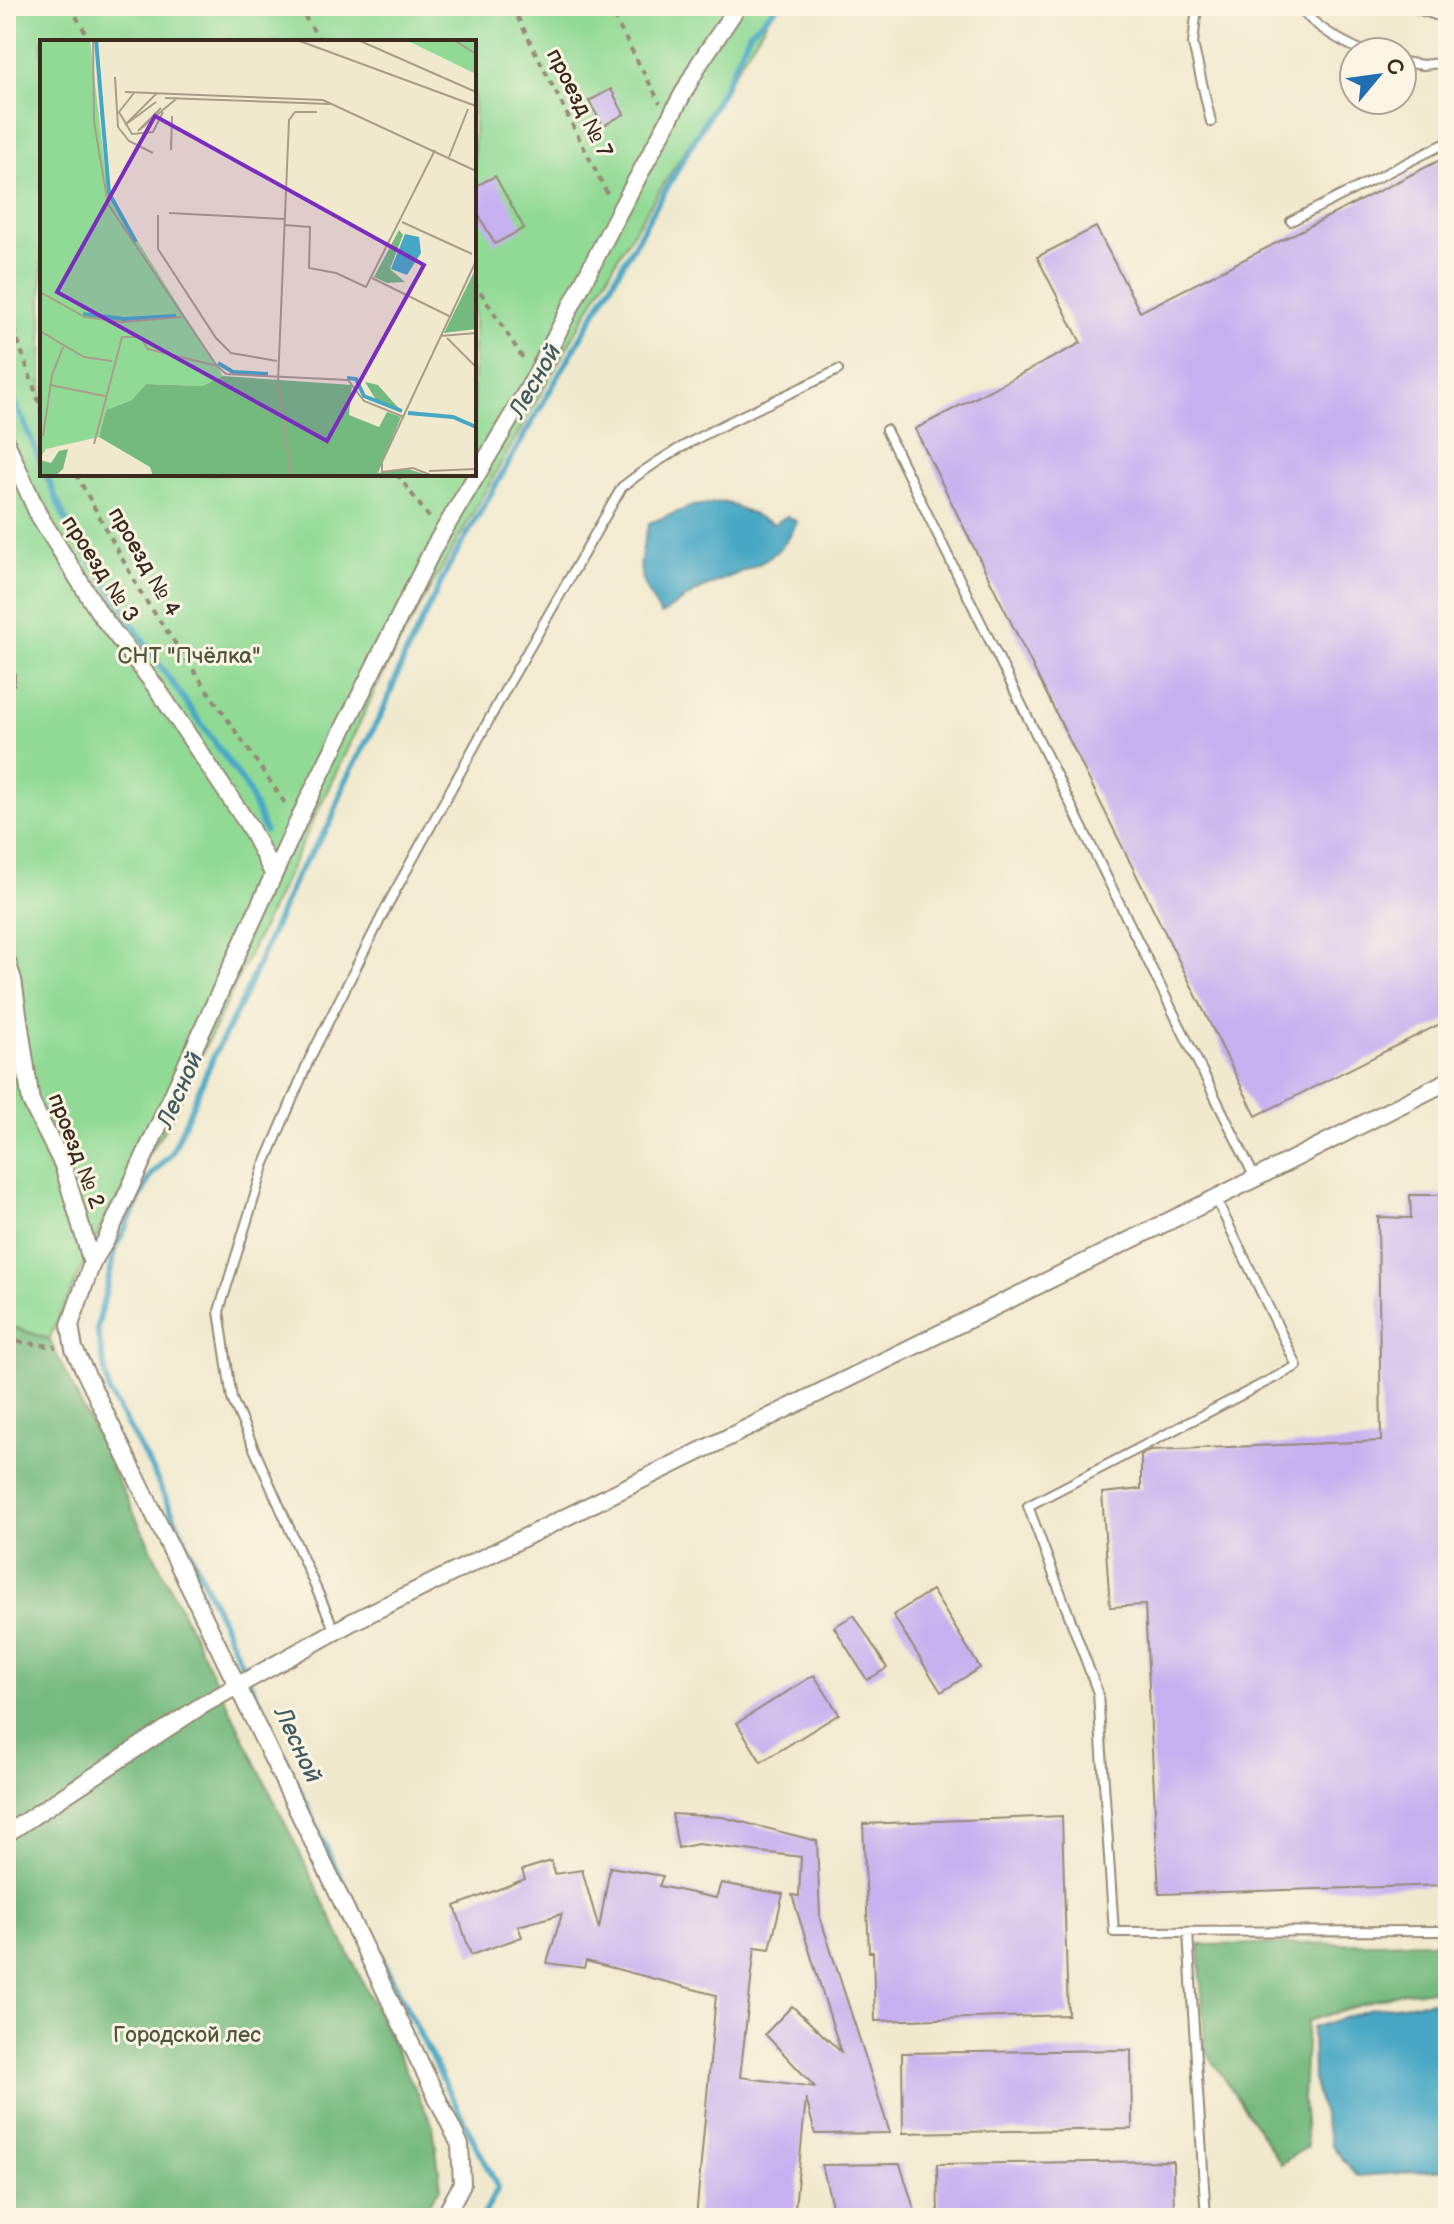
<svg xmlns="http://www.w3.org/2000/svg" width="1454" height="2224" font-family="'Balsamiq Sans',sans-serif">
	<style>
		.green { fill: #91da95; stroke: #66825a; stroke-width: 2; fill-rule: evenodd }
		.forest { fill: #74ba7e; stroke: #58724e; stroke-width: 2 }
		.water { fill: #46a7c5; stroke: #406872; stroke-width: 2 }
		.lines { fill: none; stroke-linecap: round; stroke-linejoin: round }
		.stream { stroke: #46a7c5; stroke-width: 6 }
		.building { fill: #c6b0f0 }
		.service-casing { stroke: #968a76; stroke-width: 12 }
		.minor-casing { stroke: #968a76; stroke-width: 20 }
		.path { stroke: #968a76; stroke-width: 4; stroke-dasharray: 6 6; stroke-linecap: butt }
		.service { stroke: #fff; stroke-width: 8 }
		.minor { stroke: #fff; stroke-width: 16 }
		.labels { text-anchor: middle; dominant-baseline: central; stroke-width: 6; stroke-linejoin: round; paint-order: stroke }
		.street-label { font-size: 22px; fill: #3b2a1e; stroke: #fcf5e5 }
		.park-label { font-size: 22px; fill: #50563c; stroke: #fcf5e5 }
		.water-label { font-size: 24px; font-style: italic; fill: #3f5c61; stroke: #fcf5e5 }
		.inset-river { fill: none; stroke: #46a7c5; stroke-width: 4 }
		.inset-road { fill: none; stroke: #a89d88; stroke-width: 2 }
		.view { fill: #7b2cbf; fill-opacity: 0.15; stroke: #7b2cbf; stroke-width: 4 }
		.inset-edge { fill: none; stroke: #3b2a1e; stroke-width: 4 }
	</style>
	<rect width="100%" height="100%" fill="#fcf5e5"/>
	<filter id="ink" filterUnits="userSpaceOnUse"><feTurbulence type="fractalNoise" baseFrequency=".0125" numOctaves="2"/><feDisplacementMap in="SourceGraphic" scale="16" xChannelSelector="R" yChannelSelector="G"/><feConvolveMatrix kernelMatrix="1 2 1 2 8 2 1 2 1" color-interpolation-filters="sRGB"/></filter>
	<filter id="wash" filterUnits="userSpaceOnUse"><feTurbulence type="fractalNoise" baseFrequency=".006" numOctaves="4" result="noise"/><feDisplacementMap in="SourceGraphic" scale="32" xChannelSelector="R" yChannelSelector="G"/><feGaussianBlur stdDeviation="1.8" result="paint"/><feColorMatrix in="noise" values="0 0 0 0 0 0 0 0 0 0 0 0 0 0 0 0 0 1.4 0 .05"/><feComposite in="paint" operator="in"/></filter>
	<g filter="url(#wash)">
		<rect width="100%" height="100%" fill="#f1e9ce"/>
		<!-- green -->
		<path class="green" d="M6,6H776L624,247L389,661L170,1121L105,1219L49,1339L6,1325ZM42,42H474V474H42Z"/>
		<!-- forest -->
		<path class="forest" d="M6,1325L49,1339L433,2126L441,2188L416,2218H347L323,2211L313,2218H6Z
			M1448,1942V1990L1404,1992L1307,2021L1303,2100L1307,2146L1281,2164L1205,2049L1199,1945Z"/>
		<!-- water -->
		<path class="water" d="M725,502L774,524L787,516L797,522C778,569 737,569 698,591C685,597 673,607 661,615C636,572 636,572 649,523L693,506Z
			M1448,1999V2170L1357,2176L1331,2145L1313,2079L1312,2028L1371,2009Z"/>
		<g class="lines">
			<!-- stream -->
			<path class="stream" d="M6,380L42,465
				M46,474L64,517L151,653L247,788L265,831
				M482,2218L498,2188L331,1859L153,1471L109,1392L97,1329L116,1247L151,1175L172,1153L214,1055L243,999L296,876L330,824L345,782L383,711L405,656L449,566L722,92L750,32L778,6"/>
		</g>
		<g id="blocks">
			<!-- building -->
			<path class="building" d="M611,89L624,114L603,126L589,101Z
				M1448,156V1020L1256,1116L915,429L1081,343L1037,257L1096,227L1140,312Z
				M495,176L524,228L495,244L474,207V187Z
				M1410,1195H1448V1885L1159,1894L1145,1605L1110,1607L1102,1493L1141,1489V1455L1151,1450L1381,1441L1378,1217L1411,1218Z
				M932,1590L980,1668L941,1692L893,1615Z
				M854,1615L887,1668L867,1680L834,1627Z
				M814,1675L839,1714L761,1762L737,1723Z
				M672,1814L722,1817L817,1841L820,1917L890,2133L815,2134L806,2098L794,2218H696L716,1995L586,1961L584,1968L547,1963L562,1914L518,1926L522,1937L471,1955L455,1906L525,1879L522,1870L551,1861L555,1874L582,1870L599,1929L610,1867L663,1876L659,1886L716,1898L721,1883L783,1894L770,1949L755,1947L740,2077L815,2087L765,2034L792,2006L841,2052L792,1895L799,1896L801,1857L698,1844L678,1848Z
				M1062,1816L1068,2015L875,2021L873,1952H869L863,1824Z
				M1131,2050L1132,2129L903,2133L902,2053Z
				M1173,2161L1174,2218H938L937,2164Z
				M900,2164L917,2218H835L822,2165Z"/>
		</g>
	</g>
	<g filter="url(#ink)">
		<use href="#blocks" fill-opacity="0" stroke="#968a76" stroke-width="2"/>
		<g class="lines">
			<!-- service casing -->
			<g class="service-casing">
				<path id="service" d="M1197,6L1193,44L1211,122
					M1297,6C1316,27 1339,41 1365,52
					M1408,6L1448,19
					M1402,62L1423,65L1448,62
					M1291,221L1448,142
					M886,430L1255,1178
					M1216,1199L1297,1366L1028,1506L1098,1693L1114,1932L1448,1931
					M335,1631L232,1399L219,1311L264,1166L309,1060L387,906L508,685L622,487C685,437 766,406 838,370
					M1188,1933L1206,2218"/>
			</g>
			<!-- minor casing -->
			<g class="minor-casing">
				<path id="minor" d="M6,442L38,514L100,614L156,687L249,826L273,873
					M6,674V681
					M6,959L13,980L31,1102L63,1165L92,1263
					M6,1834L201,1706L352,1622L1216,1198L1448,1081
					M444,2218L462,2184L460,2145L74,1349L70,1325L92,1263L106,1240L307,802L435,545L535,377L618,214L699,64L738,6"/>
			</g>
			<!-- path -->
			<path class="path" d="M70,6L91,42
				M298,6L321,42
				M512,6L609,197
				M608,6L660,103
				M474,282L524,360
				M6,306L42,411
				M76,474L142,595L287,806
				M397,474L431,520
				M6,1340L56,1347"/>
			<!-- service -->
			<use href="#service" class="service"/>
			<!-- minor -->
			<use href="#minor" class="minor"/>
		</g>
	</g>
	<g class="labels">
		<!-- street labels -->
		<g class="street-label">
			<text transform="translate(579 103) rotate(63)">проезд № 7</text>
			<text transform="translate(144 562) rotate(60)">проезд № 4</text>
			<text transform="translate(100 569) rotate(57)">проезд № 3</text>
			<text transform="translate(76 1151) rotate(69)">проезд № 2</text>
		</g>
		<!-- park labels -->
		<g class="park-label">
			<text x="189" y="656">СНТ "Пчёлка"</text>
			<text x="187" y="2035">Городской лес</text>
		</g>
		<!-- water labels -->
		<g class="water-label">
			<text transform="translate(535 381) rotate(-60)">Лесной</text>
			<text transform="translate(180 1090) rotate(-66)">Лесной</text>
			<text transform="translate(298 1745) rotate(65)">Лесной</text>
		</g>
	</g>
	<!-- overview -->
	<g transform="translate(40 40)">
		<rect width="436" height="436" fill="#f1e9ce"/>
		<path d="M0,0H50L68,154L183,336L162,346L106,344L92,360L66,370L59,397L6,409L2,415ZM366,0H436V34Z" fill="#91da95"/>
		<path d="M359,190L363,195L350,229L365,242L347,243L334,237ZM435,230L436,289L404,293ZM183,336L312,345L309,375L339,387L347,372L361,377L338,433L368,429L391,436H113L110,427L59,397L66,370L92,360L106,344L162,346ZM325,342L338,345L362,372L338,363ZM28,409L23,429L15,436H0V420L11,423L19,411Z" fill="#74ba7e"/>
		<path d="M365,194L379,197L381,213L367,235L351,229Z" fill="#46a7c5"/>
		<path class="inset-river" d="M56,0L69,153L96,202M43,274L84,279L136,276M178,323L193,332L228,334M307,338L316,339L324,356L362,371M368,373L413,377L436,387"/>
		<path class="inset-road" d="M53,0L54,82L68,164L177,326L186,334L308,340L324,361L364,377M257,0L436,66M318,0L436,52M414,0L436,14M75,37L78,87L89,101L113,113M85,52L283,60L436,131M94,53L79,72L92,94L113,92L123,72M125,58L290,64M116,62L85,85L117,53M121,68L98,91L136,59M131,110L132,76M409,117L428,69M129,173L244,179M118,175V209L176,298L191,313L237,321M362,182L432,214M244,185L270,187L269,228L296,233L326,247L395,110M332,238L409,276M0,252L45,277L82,282L141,277M0,291L44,317L72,321M400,296L436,293M407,298L436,327M10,345L65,356M3,396L12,335L23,307M54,404L82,297H100L108,309L177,326M389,431L436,429M251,436L238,342L249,80L255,72H277M393,436L373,428L342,432V422L436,221"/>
		<path class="view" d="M115,76L384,225L287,401L17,252Z"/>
		<rect width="436" height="436" class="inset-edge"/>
	</g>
	<!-- margin -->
	<rect width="1454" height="2224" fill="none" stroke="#fcf5e5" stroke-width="32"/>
	<!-- north arrow -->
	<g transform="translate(1378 76) rotate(61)"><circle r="38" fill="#fcf5e5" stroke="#afa495" stroke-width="2"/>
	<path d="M0-6L14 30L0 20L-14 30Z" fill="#1f6fb2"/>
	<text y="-12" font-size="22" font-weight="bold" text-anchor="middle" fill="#3b2a1e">С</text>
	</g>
</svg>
